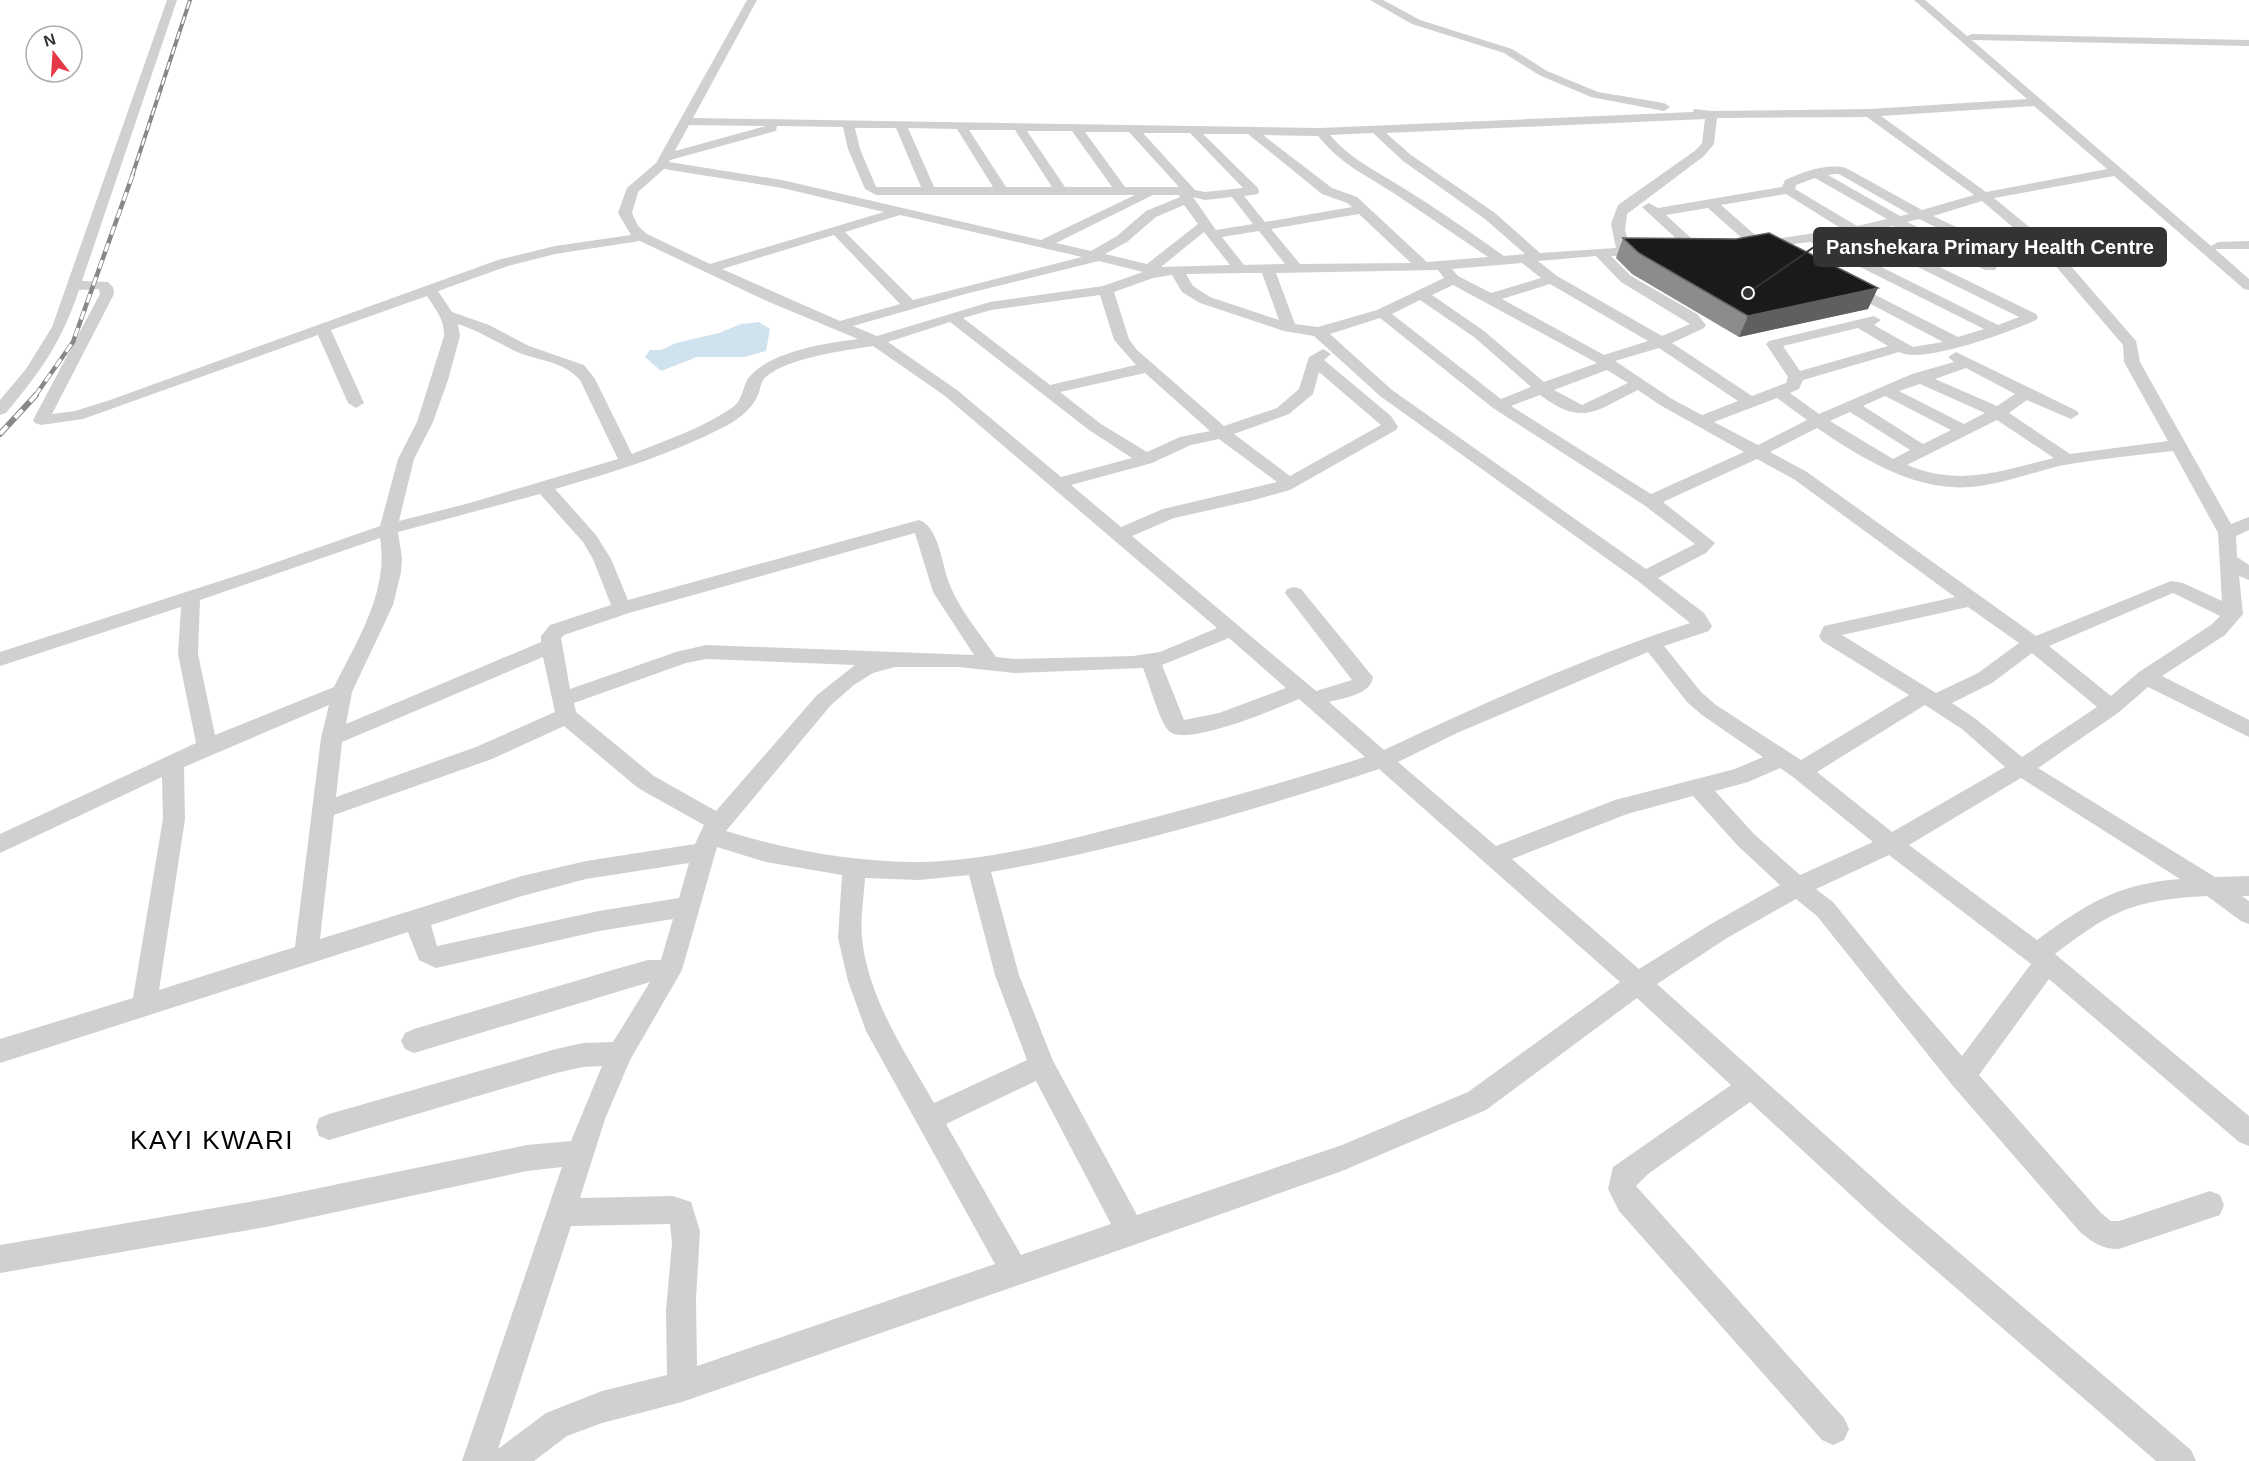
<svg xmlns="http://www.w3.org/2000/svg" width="2249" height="1461" font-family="Arial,sans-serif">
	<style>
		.water { fill: #cfe2ee }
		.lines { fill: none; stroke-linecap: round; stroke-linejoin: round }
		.minor { fill: #d0d0d0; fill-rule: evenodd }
		.rail-far2-casing { stroke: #888; stroke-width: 4 }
		.rail-far1-casing { stroke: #888; stroke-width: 4.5 }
		.rail-casing { stroke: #888; stroke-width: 6 }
		.rail-far2 { stroke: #fff; stroke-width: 2; stroke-dasharray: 8; stroke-linecap: butt }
		.rail-far1 { stroke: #fff; stroke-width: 3; stroke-dasharray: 9; stroke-linecap: butt }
		.rail { stroke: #fff; stroke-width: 4; stroke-dasharray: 11; stroke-linecap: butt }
		.wall { fill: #8c8c8c }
		.shaded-wall { fill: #5f5f5f }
		.building { fill: #1a1a1a; stroke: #5f5f5f; stroke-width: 1.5 }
		.labels { text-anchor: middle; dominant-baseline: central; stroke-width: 6; stroke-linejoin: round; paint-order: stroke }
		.near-quarter-label { font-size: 26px; letter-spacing: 1.5px; fill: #000; stroke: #fff }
		.leader { fill: none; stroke: #333; stroke-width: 2 }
		.callout-dot { fill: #333; stroke: #fff; stroke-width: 2 }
		.callout { fill: #333; stroke: #333; stroke-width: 2 }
		.callout-label { font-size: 20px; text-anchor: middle; font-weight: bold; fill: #fff }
	</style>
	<rect width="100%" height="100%" fill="#fff"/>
	<!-- water -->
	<path class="water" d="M759,322L770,329L766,351L745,357H697L661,371L645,357L650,350H661L676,343L719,333L741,324Z"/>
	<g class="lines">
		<!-- minor -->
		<path class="minor" d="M167,0H177L82,281L108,282L113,287L114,294L52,414L75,411L110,400L498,260L555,246L631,235L618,213L627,188L656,163L747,0H757L693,118L1321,128L1693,112L1694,109L1712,111L1870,109L2027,99L1914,0H1925L1967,36L1972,34L2249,40V46L1972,40L2211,246L2218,242L2249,241V249H2215L2249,279V290L2244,289L2114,176L1994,198L2057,250L2136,341L2140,362L2231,524L2249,517V530L2236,536L2237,557L2249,565V580L2239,576L2243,614L2225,635L2162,676L2249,720V737L2148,687L2118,713L2038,768L2215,877L2249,876V896H2242L2249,901V924L2241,921L2207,896C2133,900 2113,910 2055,954L2249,1116V1146L2239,1142L2049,979L1979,1075L2101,1213L2111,1221H2119L2210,1191L2220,1195L2224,1205L2220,1215L2119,1249C2102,1249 2094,1243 2081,1233L1953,1086L1817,916L1796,899L1727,938L1657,984L1901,1203L2191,1450L2196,1461H2156L1881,1223L1750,1102L1648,1174L1636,1186L1844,1418L1849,1429L1844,1440L1833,1445L1822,1440L1619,1211L1608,1189L1613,1167L1731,1085L1637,998L1486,1110L1342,1171L1131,1246L682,1402L602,1423L567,1436L534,1461H462L562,1167L527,1171L266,1227L0,1273V1245L266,1199L527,1145L571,1141L602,1066L583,1067L556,1073L329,1140L319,1136L316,1127L319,1118L329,1114L556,1049L583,1043L613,1042L650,982L414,1053L405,1049L401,1041L405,1033L414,1029L616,969L648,960H661L673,919L599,931L436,968L419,960L408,932L0,1063V1039L133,998L163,819L162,777L0,853V834L196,743L178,654L181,607L0,666V652L248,572L380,526L398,459L417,422L444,336C445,320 435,309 427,296L331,330L364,403L356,408L348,403L318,335L83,419L41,425L35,423L33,420L100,294L99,289L79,290C61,343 41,371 6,413L0,415V400L26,369L52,327ZM2034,106L2107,169L1986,192L1881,116ZM1867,117L1974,195L1922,210L1846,168C1826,163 1804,172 1785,180L1782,187L1658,208L1649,203L1642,207L1694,255L1699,256L1706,252L1666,215L1708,208L1754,249L1810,242L1984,329L1958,337L1854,284H1844L1842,287L1844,290L1943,342L1913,347L1874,325L1881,320L1874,316L1769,341L1766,344L1788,377L1786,383L1752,396L1672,343L1704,328L1706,325L1697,314L1631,276L1611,256H1648L1655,252L1648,248H1630L1625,230L1627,214L1704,156L1714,144L1717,118ZM1705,119L1702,143L1696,150L1618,205L1611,224L1616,248L1540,253L1495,213L1411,155L1386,133ZM689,125L766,126L675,151ZM777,126L843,127L848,149L865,189L876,195H1135L1041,240L782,180L669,162L670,160L776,131ZM855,128H896L921,187H876L860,149ZM908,128L957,129L993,187H934ZM969,130H1015L1052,187H1006ZM1027,131H1072L1112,187H1065ZM1085,132H1129L1179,187H1125ZM1143,133H1190L1243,188L1205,192L1195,190ZM1373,133L1403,161L1485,219L1525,254L1504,256C1470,232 1436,208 1400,186C1375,170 1350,159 1330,135ZM1203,134H1248L1322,194L1347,203L1352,207L1265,222L1244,196L1258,194L1259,191L1258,188ZM1263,135L1318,136C1343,166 1363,173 1395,194C1426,215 1457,236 1488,257L1427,262L1357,197L1332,188ZM664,169L782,188L884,212L710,264L647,234L638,226L632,213L638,192ZM1836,174H1839L1909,214L1900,216L1828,175ZM1815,178L1887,219L1857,226L1795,189L1796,185ZM1786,194L1842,229L1762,241L1721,205ZM1153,195H1179L1180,197L1146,211L1117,236L1091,251L1056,243ZM1193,197L1205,200L1232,197L1253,224L1216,230ZM1982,201L2047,256L2123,345L2124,362L2168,441L2070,454L2009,413L2027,400L2071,419L2079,414L2077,411L1956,352L1948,357L1954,362L1912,374L1819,414L1790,393L1799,389L1803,380L1899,352C1921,365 2012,331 2036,320L2038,317L2036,314L1868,232L1893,226L1985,270H1995L1997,267L1995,264L1907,222L1919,219L1995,256H2005L2007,253L2005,250L1933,216ZM1184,205L1198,224L1147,264L1105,254L1127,242L1156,217ZM1359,214L1411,263L1300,264L1271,229ZM900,215L1082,257L913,300L845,232ZM1259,231L1285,264L1244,265L1222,237ZM1204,232L1230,265L1161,267ZM834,235L900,304L840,321L722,269ZM1853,235L2019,317L1998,325L1827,240ZM640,241L769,302L858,339C826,343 773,351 750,376C742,385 744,399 733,407C703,428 666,440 632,454L595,379L584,365L529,346L489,325L452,312L438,291L508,266L555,254ZM1596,256L1621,282L1690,324L1662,336L1557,276L1538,261ZM1099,261L1143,272L1103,286L990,302L877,336L853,326L965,294ZM1522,263L1541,278L1491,293L1458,276L1452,269ZM1438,270L1444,278L1377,310L1318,327L1295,324L1276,273ZM1244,273H1262L1279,320L1210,297L1193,286L1186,274ZM1172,275L1182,292L1200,303L1284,331L1314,336L1380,396L1638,581L1690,623C1586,657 1484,703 1384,750L1329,702C1343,698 1371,695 1373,677L1301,589L1294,587L1287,589L1285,593L1352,680L1316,691L1132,536L1174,518L1250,501L1290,490L1396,430L1398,427L1391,416L1324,360L1331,354L1323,349L1309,357L1299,389L1277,408L1224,426L1137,350L1129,339L1114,292L1153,278ZM1550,284L1648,341L1604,355L1502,299ZM1453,285L1597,363L1544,382L1484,331L1432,295ZM1100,295L1114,340L1136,365L1050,385L963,318L991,310ZM1420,300L1474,337L1531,387L1501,399L1392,314ZM1380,318L1493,408L1644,505L1695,544L1646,569L1392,390L1330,334ZM950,322L1089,430L1132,458L1061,477L957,390L888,342ZM458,324C479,331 497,342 517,352C539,361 564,361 580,380L618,459L466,504L399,521L414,459L433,422L448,380L460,336ZM1858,328L1888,346L1800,371L1783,346ZM873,346L945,396L1217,628L1160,652L1133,656L1015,659L996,657C979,632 956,606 947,577C942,561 937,525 919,520L628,600L611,559L596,535L555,489C614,472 672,454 726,426C739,419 752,409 758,395C760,391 760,386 762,382C776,359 848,350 873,346ZM1659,348L1738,401L1702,415L1672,399L1615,361ZM1966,368L2015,394L1997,406L1935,379ZM1607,370L1628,383L1582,405L1554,390ZM1319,372L1381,425L1290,476L1234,434L1289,414L1313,394ZM1145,373L1210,431L1180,437L1147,452L1101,424L1060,392ZM1920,384L1985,413L1964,424L1899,391ZM1638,390L1660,405L1744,452L1651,494L1511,406L1540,395C1583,427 1595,411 1638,390ZM1885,396L1951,430L1923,444L1863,406ZM1777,398L1807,420L1758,445L1714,422ZM1850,412L1910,450L1893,459L1830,421ZM1997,420L2054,458C2000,471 1961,487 1907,465ZM1817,428C1864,460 1921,495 1980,486C2009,482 2036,471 2064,465C2100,459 2137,455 2173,451L2218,533L2222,601L2183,583L2171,581L2036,636L1807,472L1770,452ZM1219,439L1277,482L1163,509L1121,527L1071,485L1152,463L1191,445ZM1757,459L1795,480L1955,597L1824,626L1819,636L1822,641L1909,695L1801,760L1716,705L1701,692L1664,646L1709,631L1712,626L1704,613L1658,578L1706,553L1715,543L1663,502ZM540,494L583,542L593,559L611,605L550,625L541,636V642L346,724L352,692L393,605L401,572L402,558L398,532ZM915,533L933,592L974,655L706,645L676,652L570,689L561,638L564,635L629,613ZM380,538C389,592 357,640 334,687L215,735L198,654L200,600ZM2173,593L2220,616L2211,625L2139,672L2111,696L2049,646ZM1968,607L2019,643L1978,673L1936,693L1842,635ZM1229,638L1286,688L1219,713L1184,720L1162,665ZM1648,652L1687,702L1702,715L1763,757L1735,769L1615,800L1496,846L1398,762L1457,733ZM2032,653L2097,707L2022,757L1976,719L1952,703L1992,683ZM543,657L555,712L476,747L336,797L342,742ZM706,659L855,665L817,695L716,811L654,776L576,712L574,703L686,663ZM895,667H958L1015,673L1143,668C1149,682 1160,724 1170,732C1188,746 1278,708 1299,699L1365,757C1289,781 1214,802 1137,822C1068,840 990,861 918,862C853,862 787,850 726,831L831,705L854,685L873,673ZM329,705L321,738L295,947L159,990L185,819L184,767ZM1925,705L1962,729L2005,767L1892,832L1817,772ZM564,726L638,788L704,825L695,844L586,861L522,876L320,939L334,815L492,759ZM1780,768L1793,777L1873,842L1800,875L1754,834L1715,791L1748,782ZM1379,769L1620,982L1468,1092L1342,1145L1137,1215L1053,1061L1019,975L991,872C1123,849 1252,811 1379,769ZM2021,778L2180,879C2117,884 2086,904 2037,940L1909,845ZM1693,796L1738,846L1780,885L1711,924L1639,969L1512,859L1627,814ZM717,847L766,862L842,875L838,938L848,981L866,1031L995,1264L697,1366L696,1299L700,1231L691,1202L673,1196L580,1198L605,1119L630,1060L682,970ZM1889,855L2031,964L1962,1056L1903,988L1833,902L1816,889ZM689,863L679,898L599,911L437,946L431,925L522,896L586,879ZM969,875L995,975L1027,1060L934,1103C905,1052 868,998 862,938C860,919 864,897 865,878L919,880ZM1036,1081L1111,1224L1021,1255L946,1124ZM670,1224L672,1243L666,1310L667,1375L602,1391L546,1413L498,1449L571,1226Z
			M1370,0H1383L1420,20L1512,49L1547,71L1598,92L1664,103L1670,107L1664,111L1591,97L1539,75L1504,53L1412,24Z"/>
		<!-- rail-far2 casing -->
		<g class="rail-far2-casing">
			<path id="rail-far2" d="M132,176L190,0"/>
		</g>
		<!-- rail-far1 casing -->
		<g class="rail-far1-casing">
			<path id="rail-far1" d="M35,396L73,342L133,174"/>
		</g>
		<!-- rail casing -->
		<g class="rail-casing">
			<path id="rail" d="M0,434L36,395"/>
		</g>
		<!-- rail-far2 -->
		<use href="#rail-far2" class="rail-far2"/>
		<!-- rail-far1 -->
		<use href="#rail-far1" class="rail-far1"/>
		<!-- rail -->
		<use href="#rail" class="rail"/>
	</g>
	<!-- wall -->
	<path class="wall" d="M1623,238L1736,239L1868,309L1739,337L1632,274L1616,258Z"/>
	<!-- shaded-wall -->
	<path class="shaded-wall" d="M1878,288L1868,309L1739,337L1748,316Z"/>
	<!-- building -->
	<path class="building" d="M1769,233L1878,288L1748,316L1639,253L1623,238L1736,239Z"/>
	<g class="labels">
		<!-- near-quarter labels -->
		<g class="near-quarter-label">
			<text x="212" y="1140">KAYI KWARI</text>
		</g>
	</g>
	<!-- callouts -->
	<path class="leader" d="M1748 293L1814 247"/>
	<circle class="callout-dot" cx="1748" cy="293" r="6"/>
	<rect class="callout" x="1814" y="228" width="352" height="38" rx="6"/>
	<g class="callout-label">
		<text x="1990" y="254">Panshekara Primary Health Centre</text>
	</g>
	<!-- north arrow -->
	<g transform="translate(54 54) rotate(343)"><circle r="28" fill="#ffffff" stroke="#adadad" stroke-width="1.5"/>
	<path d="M0-4.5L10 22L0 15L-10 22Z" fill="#e63946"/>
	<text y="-9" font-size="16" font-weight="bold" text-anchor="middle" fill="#333333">N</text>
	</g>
</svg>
